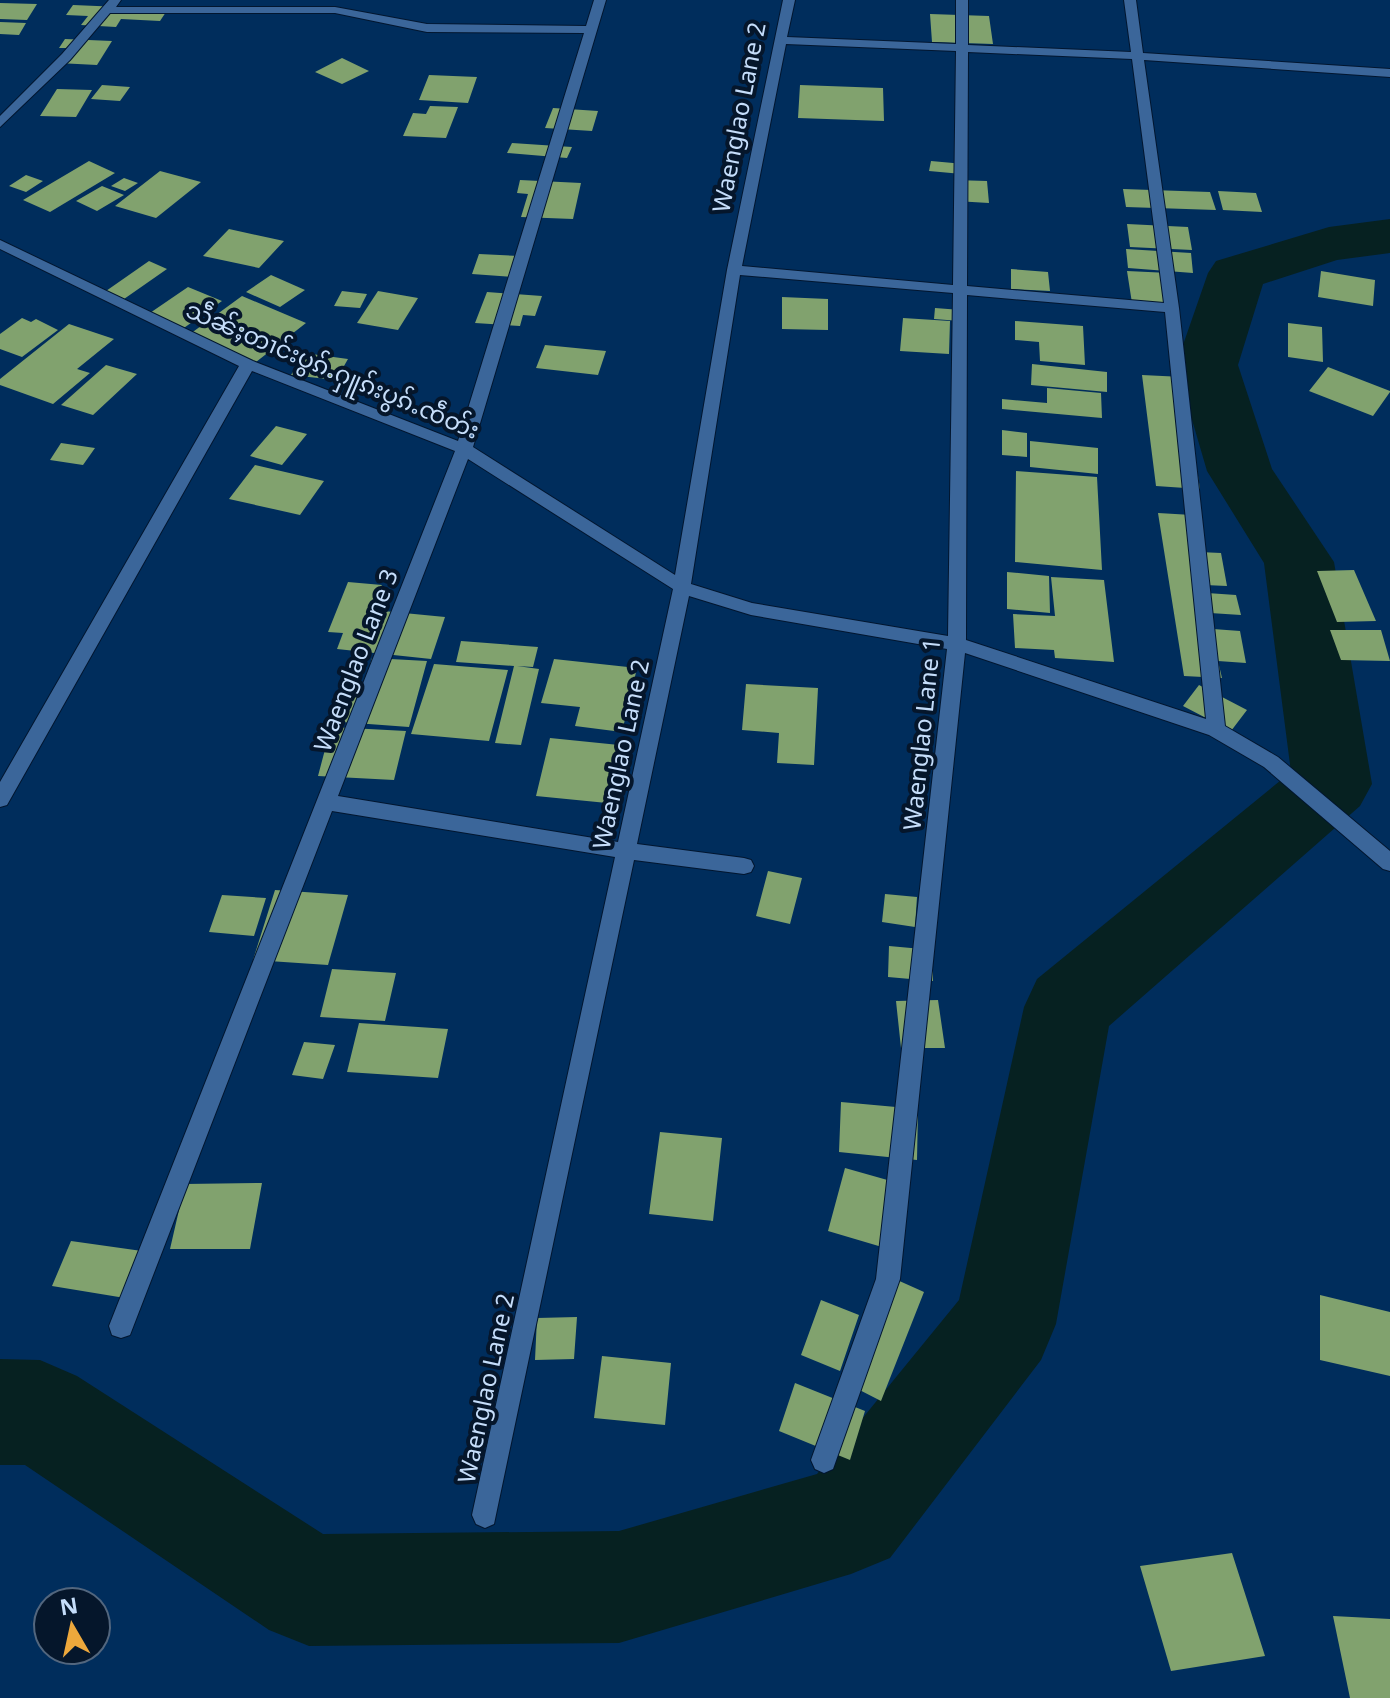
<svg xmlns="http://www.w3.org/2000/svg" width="1390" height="1698" font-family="'Noto Sans','Noto Sans Myanmar',sans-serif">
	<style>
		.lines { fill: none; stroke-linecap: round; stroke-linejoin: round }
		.river { fill: #062121; fill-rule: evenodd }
		.building { fill: #81a26e }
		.street-casing { stroke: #02162f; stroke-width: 2 }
		.street { fill: #3b669a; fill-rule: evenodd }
		.labels { text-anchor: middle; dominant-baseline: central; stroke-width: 8; stroke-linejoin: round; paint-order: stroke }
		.street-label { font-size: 24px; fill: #c5ddfa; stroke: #05162b }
	</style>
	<rect width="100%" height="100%" fill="#002d5c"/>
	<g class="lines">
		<!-- river -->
		<path class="river" d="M1390,219V253L1337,260L1263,284L1238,365L1272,469L1334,562L1372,784L1360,806L1109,1026L1056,1324L1041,1360L890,1558L851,1574L619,1643L309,1646L269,1630L25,1465H0V1359L40,1360L77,1376L323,1534L619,1531L817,1474L959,1300L1024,1007L1037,979L1291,772L1264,563L1207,471L1176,365L1208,273L1216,261L1329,227Z"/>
	</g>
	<!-- building -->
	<path class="building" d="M0,3L37,4L27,20L0,19Z
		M73,5L168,9L160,21L121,19L116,27L81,25L88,16L66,15Z
		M930,14L989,16L993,44L932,42Z
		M0,22L26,23L19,35L0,34Z
		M65,39L112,41L97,65L58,63L69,48H59Z
		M342,58L369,71L342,84L315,72Z
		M429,75L477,77L468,103L419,100Z
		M102,85L130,87L120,101L91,99Z
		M800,85L883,88L884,121L798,118Z
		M57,89L92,90L76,117L40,116Z
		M430,106L458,107L446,138L403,136L413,113L426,114Z
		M553,108L598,111L592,131L545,128Z
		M512,143L572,147L567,158L507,153Z
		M89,161L115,173L50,212L23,200Z
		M931,161L964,164L962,174L929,171Z
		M160,171L201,182L156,218L115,206Z
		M26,175L43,181L26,192L9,186Z
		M124,178L138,183L125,191L111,186Z
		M520,180L581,183L573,219L521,217L528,194L517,193Z
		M954,180L987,181L989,203L955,201Z
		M102,186L124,195L97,211L76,201Z
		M1123,189L1210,192L1216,210L1126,207Z
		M1218,191L1256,193L1262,212L1223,210Z
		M1127,224L1188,227L1192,250L1130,247Z
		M229,229L284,241L259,268L203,256Z
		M1126,249L1191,253L1193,273L1128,268Z
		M479,254L519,256L513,277L472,274Z
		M149,261L167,269L124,299L106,291Z
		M1011,269L1048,272L1050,291L1011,289Z
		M1127,271L1169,273L1175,305L1132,303Z
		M1321,271L1375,280L1373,306L1318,297Z
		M271,275L305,290L280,307L246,292Z
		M188,287L222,301L181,330L147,315Z
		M342,291L367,294L360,308L334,306Z
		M378,291L418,298L398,330L357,323Z
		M487,292L542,296L535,316L523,315L520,326L475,323Z
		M242,296L306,323L256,362L190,334Z
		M782,297L828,299V330L782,329Z
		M935,308L961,310L960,321L934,319Z
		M22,318L31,322L36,319L58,330L22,357L0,349V334Z
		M903,318L950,321L949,354L900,351Z
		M1015,321L1083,326L1085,365L1040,361L1039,342L1015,340Z
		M1288,323L1322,327L1323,362L1288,357Z
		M69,324L114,339L77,369L90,373L53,404L0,385V379Z
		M545,345L606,351L598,375L536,368Z
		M304,353L348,359L336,380L291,375Z
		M1032,364L1107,372V392L1031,385Z
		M106,365L137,374L93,415L61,405Z
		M1328,367L1390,391V392L1373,416L1309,391Z
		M1142,375L1183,377L1200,489L1156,486Z
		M1047,388L1101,393L1102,418L1002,409V399L1047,403Z
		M276,426L307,434L282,465L250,456Z
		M1002,430L1027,433V457L1002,455Z
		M1030,441L1098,448V474L1030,467Z
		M61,443L95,448L83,465L50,460Z
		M255,465L324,481L300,515L229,499Z
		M1016,471L1097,477L1102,570L1015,562Z
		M1158,513L1192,515L1199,552L1221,553L1227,586L1205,585L1207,593L1236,595L1241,615L1210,613L1213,629L1240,631L1246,663L1218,661L1222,678L1184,676Z
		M1354,570L1376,621L1337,622L1317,571Z
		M1007,572L1049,576L1050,613L1007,609Z
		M1051,577L1104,580L1114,662L1055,658L1054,650L1015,648L1013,614L1055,616Z
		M348,582L382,585L373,610L445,617L431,659L337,649L343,633L328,632Z
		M1330,630H1381L1390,661L1341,660Z
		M461,641L538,647L533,667L517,666L539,669L521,745L495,743L514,666L456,662Z
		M372,658L427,661L409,727L328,721L338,691L362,692Z
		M554,659L637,668L622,732L575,726L580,707L541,703Z
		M434,664L508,670L489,741L411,734Z
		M746,684L818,688L814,765L777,763L779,733L742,730Z
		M1199,685L1247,710L1231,731L1183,706Z
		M331,727L406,731L394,780L318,776Z
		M550,738L619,745L607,803L536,796Z
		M768,871L802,878L790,924L756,916Z
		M275,890L348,895L328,965L253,960Z
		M885,894L917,897L915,927L882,922Z
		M222,895L266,898L254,936L209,932Z
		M889,946L933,950V981L888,977Z
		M332,969L396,973L385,1021L320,1017Z
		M938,1000L945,1048H901L896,1001Z
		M359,1023L448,1029L438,1078L347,1072Z
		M304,1042L335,1045L323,1079L292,1075Z
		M841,1102L918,1109L917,1160L839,1152Z
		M660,1132L722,1138L713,1221L649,1214Z
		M845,1168L898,1183L882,1247L828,1231Z
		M262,1183L250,1249H170L185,1184Z
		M71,1241L149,1252L131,1299L52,1286Z
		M886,1275L924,1292L881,1401L842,1381Z
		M1320,1295L1390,1312V1376L1320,1360Z
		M821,1300L859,1315L840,1371L801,1355Z
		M577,1317L574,1359L535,1360L537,1318Z
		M602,1356L671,1363L665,1425L594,1418Z
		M795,1383L865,1411L850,1460L779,1431Z
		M1232,1553L1265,1656L1171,1671L1140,1566Z
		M1333,1616L1390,1619V1698H1350Z"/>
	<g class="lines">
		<!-- street casing -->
		<g class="street-casing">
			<path id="street" d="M109,0H121L116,7H335L427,24L586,26L594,0H606L473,447L675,575L727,270L783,0H795L787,37L956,44V0H968V45L1131,52L1124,0H1136L1143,53L1390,69V77L1144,60L1179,308L1225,726L1278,757L1390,851V871L1383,869L1264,767L1209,735L965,653L900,1279L833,1469L824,1473L815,1469L811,1460L876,1279L947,649L751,615L689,596L637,844L744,858L751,860L754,866L751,872L744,874L634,860L494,1524L485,1528L476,1524L472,1515L615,857L332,811L130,1335L121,1338L112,1335L109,1326L455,451L252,371L7,805L0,807V782L239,366L0,249V240L253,361L458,441L584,33L427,32L335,13H110L70,60L0,127V116L62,54ZM786,44L956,51L953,285L742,266ZM968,52L1132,59L1164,303L967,286ZM740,275L953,293L948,636L752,603L691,584ZM967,295L1165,312L1206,719L966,640ZM468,459L673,589L618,842L338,796Z"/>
		</g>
		<!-- street -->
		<use href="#street" class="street"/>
	</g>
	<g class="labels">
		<!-- street labels -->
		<g class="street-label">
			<text transform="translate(738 117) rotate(-79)">Waenglao Lane 2</text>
			<text transform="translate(333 369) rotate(23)">သဵၼ်ႈတၢင်းပွၵ်ႉႁူၵ်းပွၵ်ႉၸဵတ်း</text>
			<text transform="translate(355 660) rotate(-69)">Waenglao Lane 3</text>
			<text transform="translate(921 734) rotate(-84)">Waenglao Lane 1</text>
			<text transform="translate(620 754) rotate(-78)">Waenglao Lane 2</text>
			<text transform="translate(485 1388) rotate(-78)">Waenglao Lane 2</text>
		</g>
	</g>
	<!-- north arrow -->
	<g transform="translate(72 1626) rotate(351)"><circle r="38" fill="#05162b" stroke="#52667e" stroke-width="2"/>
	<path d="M0-6L14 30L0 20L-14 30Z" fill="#eda83c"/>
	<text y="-12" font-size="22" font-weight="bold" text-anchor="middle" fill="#c5ddfa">N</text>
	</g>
</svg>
